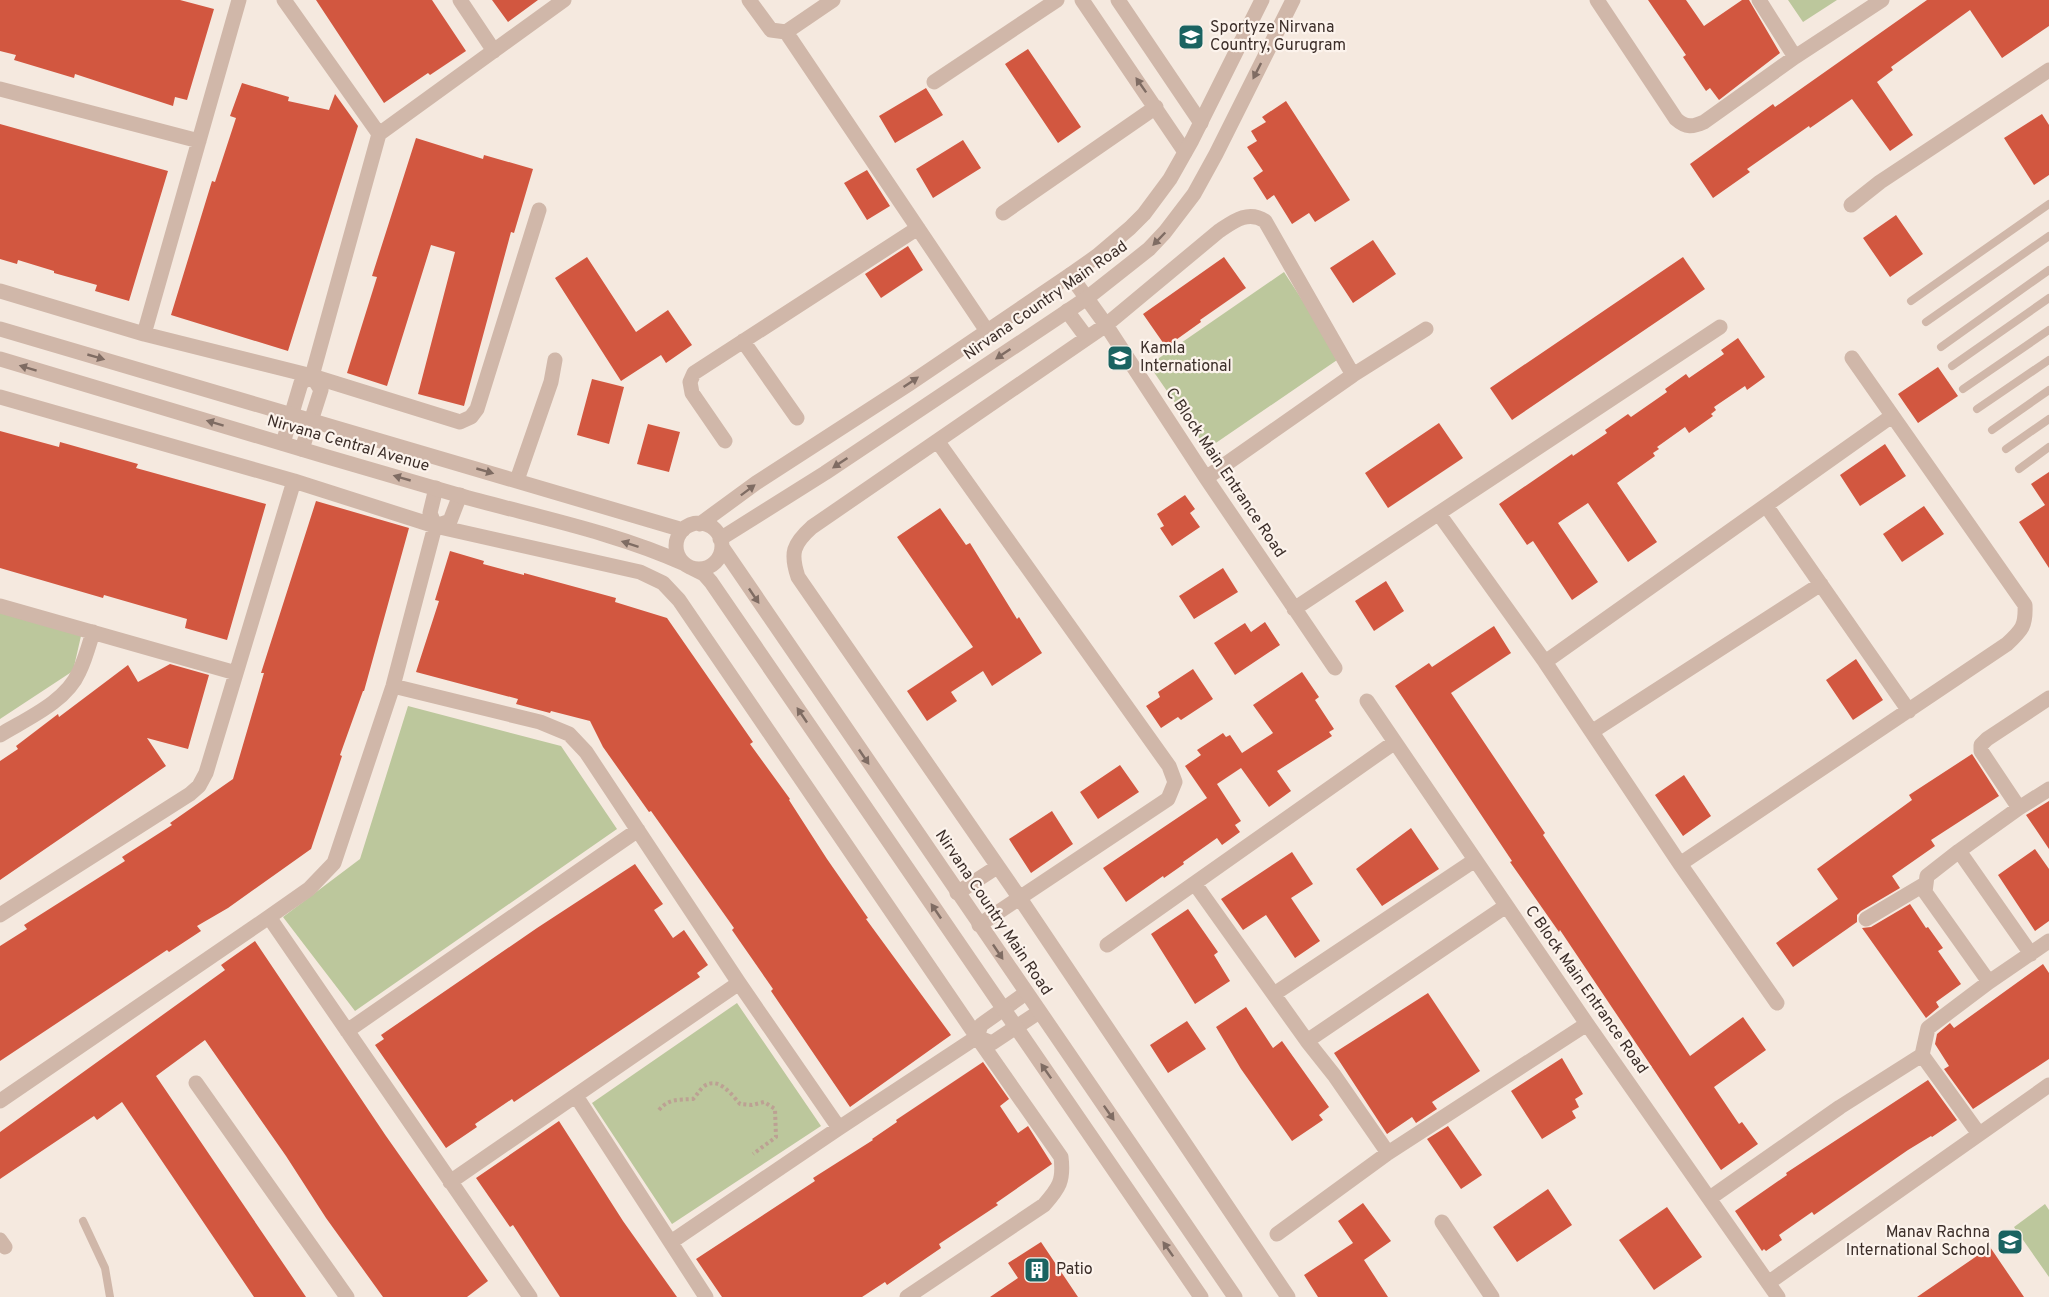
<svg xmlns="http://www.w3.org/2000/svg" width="2049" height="1297" font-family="Overpass,sans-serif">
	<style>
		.green { fill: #bcc79c }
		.building { fill: #d25740 }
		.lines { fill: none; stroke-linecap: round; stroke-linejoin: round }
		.path { stroke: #bca193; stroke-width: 4; stroke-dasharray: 3 3; stroke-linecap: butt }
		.service { stroke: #d0b7a9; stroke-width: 8 }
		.minor { stroke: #d0b7a9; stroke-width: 15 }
		.tertiary { stroke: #d0b7a9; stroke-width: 15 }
		.oneway { fill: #7f6c63 }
		.labels { text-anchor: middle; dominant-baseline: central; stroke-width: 4.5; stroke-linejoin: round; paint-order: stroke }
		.poi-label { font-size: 16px; fill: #3c2e29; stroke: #fcf3ec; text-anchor: start }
		.street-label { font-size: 16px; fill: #3c2e29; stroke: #fcf3ec }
	</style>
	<rect width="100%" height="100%" fill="#f5e9df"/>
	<!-- green -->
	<path class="green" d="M1788,0H1837L1803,22Z
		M1284,272L1340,358L1207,449L1149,365Z
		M0,612L81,636L73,671L0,719Z
		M408,706L561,746L617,829L355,1011L283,917L360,859Z
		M737,1003L821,1126L672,1224L592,1103Z
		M2045,1204L2049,1210V1277L2014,1227Z"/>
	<!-- building -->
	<path class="building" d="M0,0H180L214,9L187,100L175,97L173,106L75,74L74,78L14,60L16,55L0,51Z
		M316,0H432L466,51L430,75L428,73L384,103Z
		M492,0H538L508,22Z
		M1648,0H1686L1704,26L1742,0H1749L1780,53L1719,100L1710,88L1706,91L1683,57L1686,55Z
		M1927,0H2049V26L2002,58L1970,10L1891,67L1893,70L1877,82L1913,135L1890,151L1852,99L1810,128L1809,126L1747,169L1750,172L1713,198L1690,164L1773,104L1775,107Z
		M1028,49L1081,127L1058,143L1005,64Z
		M242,83L289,97L288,101L329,110L335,94L358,126L288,351L171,315L212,181L215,182L236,118L230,116Z
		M926,88L943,115L895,143L879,116Z
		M1286,101L1350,200L1315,222L1309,213L1292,224L1274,195L1267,200L1253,178L1263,171L1247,147L1257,141L1251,131L1266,122L1262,117Z
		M2042,114L2049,125V175L2034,185L2004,138Z
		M0,124L168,171L129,301L95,291L97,285L54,273V271L18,260L17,264L0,259Z
		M416,138L483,159L484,155L533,169L514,233L511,232L464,406L418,394L455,252L431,245L387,386L347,373L377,277L372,276Z
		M963,140L981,168L933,198L916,169Z
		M867,170L890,206L867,220L844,183Z
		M1896,215L1923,254L1890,277L1863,238Z
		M1373,240L1396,274L1353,303L1330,268Z
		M908,246L923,270L881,298L865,274Z
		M587,257L636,332L668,310L692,345L666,363L661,355L621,381L555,278Z
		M1224,257L1246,288L1200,320L1201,322L1166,347L1143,314Z
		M1683,257L1705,289L1512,420L1490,388Z
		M1738,338L1765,377L1747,390L1745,386L1714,407L1716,410L1711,414L1713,416L1689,433L1685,427L1657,447L1659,449L1653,453L1655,456L1617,483L1657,542L1628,562L1588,503L1558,523L1598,582L1572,600L1533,541L1527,545L1499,504L1572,454L1573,456L1607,433L1605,430L1628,414L1631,417L1667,392L1665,389L1686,374L1689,378L1724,354L1721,350Z
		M1938,367L1958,396L1918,423L1898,394Z
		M592,379L624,387L609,444L577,435Z
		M1439,423L1463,458L1388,508L1365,473Z
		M648,424L680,432L669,472L637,464Z
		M0,431L59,447L60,442L138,464L136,468L266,504L227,640L185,628L187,619L104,595L103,598L0,568Z
		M1885,444L1906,476L1860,506L1840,475Z
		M2049,472V568L2019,522L2045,505L2031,484Z
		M1185,495L1195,509L1190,513L1200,527L1172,546L1160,528L1164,526L1157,514Z
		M316,501L409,528L364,691H363L340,755L342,756L311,849L228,908L197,926L201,931L169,952L167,950L0,1061V946L27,929L24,925L125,861L122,857L172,825L170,823L233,779L264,673H261Z
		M1924,506L1944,534L1902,562L1883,534Z
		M940,508L966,545L970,543L1017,619L1019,617L1042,653L992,686L983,671L951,692L957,701L927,721L907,691L973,647L897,537Z
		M450,551L484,561L483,564L524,575V573L616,598L615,602L667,618L753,742L750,744L790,799L789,800L827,859L868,918L866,919L951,1035L850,1107L771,991L773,989L732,930L734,928L651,811L649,812L603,747L590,721L551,711L550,713L516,704L518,699L416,672L439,601L435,600Z
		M1223,568L1238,592L1194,619L1179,596Z
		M1386,581L1404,611L1374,631L1355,601Z
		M1265,622L1280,645L1235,675L1214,643L1245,623L1251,632Z
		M1494,626L1511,653L1451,693L1545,833L1543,835L1690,1056L1743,1017L1766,1050L1714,1087L1739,1124L1742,1122L1758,1144L1721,1170L1560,930L1559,932L1510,862L1512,861L1395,686L1429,663L1432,667Z
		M1856,659L1883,700L1853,720L1826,680Z
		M170,664L209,675L188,749L147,738L166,766L0,880V761L18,749L16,746L58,714L59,717L128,665L138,682Z
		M1193,669L1213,699L1181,720L1178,717L1161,728L1146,706L1160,697L1158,692Z
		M1302,672L1319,697L1315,700L1334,729L1329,732L1332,736L1277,771L1291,791L1269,807L1241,768L1217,784L1241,821L1235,825L1240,832L1222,845L1217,838L1183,862L1184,864L1164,878L1163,876L1126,902L1103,868L1207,798L1185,766L1201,755L1197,750L1223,733L1226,737L1230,735L1242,753L1273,733L1253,705Z
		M1972,754L1999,796L1931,840L1935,846L1892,876L1900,888L1861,911L1857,915V922L1793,967L1776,943L1838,899L1817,869L1912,800L1909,795Z
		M1120,765L1139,792L1098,819L1080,792Z
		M1684,775L1711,816L1683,836L1655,795Z
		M2049,801V849L2026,815Z
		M1052,811L1073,844L1031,873L1009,839Z
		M1411,828L1439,869L1382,906L1356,869Z
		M2035,849L2049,869V921L2035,931L1998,875Z
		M1292,852L1313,884L1291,898L1320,941L1295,958L1266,915L1243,930L1221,899Z
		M635,864L663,904L654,910L673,938L684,930L708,965L697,973L700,977L514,1102L512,1099L475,1124L477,1127L446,1148L375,1045L384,1039L381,1035L537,928Z
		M1910,904L1926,928L1928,927L1943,948L1938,951L1961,984L1936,1002L1939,1007L1926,1018L1862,928L1871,927Z
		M1188,909L1218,952L1214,955L1230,981L1195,1004L1151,934Z
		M255,941L386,1136L488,1281L467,1297H383L326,1218L286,1156L205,1040L156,1076L306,1297H254L122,1102L97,1120L94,1116L0,1179V1132L225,970L221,965Z
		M2043,964L2049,973V1059L1973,1109L1944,1069L1949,1066L1935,1044L1937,1034L1950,1023L1954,1028Z
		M1428,993L1480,1071L1432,1102L1437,1109L1416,1123L1412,1117L1387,1134L1334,1053Z
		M1246,1007L1273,1048L1282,1041L1329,1107L1319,1115L1323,1120L1292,1141L1241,1069L1216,1027Z
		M1187,1021L1206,1049L1168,1073L1150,1045Z
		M1562,1058L1583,1094L1575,1099L1579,1107L1572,1111L1576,1118L1542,1139L1511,1091Z
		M983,1062L1009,1099L1000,1106L1018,1133L1028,1126L1052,1164L996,1203L998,1205L939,1244L941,1248L887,1285L885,1282L862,1297H722L696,1259L815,1181L813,1178L873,1140L872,1139L897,1122L896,1120Z
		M1928,1080L1957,1120L1932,1137L1931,1136L1908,1150L1814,1215L1812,1212L1779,1235L1782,1240L1766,1251L1764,1249L1762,1251L1735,1211L1787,1175L1786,1173Z
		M559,1121L623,1221L677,1297H560L513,1225L510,1227L476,1178Z
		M1448,1126L1482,1175L1461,1189L1427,1139Z
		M1548,1189L1572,1225L1517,1262L1493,1227Z
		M1363,1203L1391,1241L1364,1260L1388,1297H1318L1304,1275L1353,1243L1338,1221Z
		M1667,1207L1702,1257L1654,1290L1619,1240Z
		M1041,1242L1078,1297H990L1018,1278L1008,1263Z
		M1990,1247L2024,1297H1917Z"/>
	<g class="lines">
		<!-- path -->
		<path class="path" d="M659,1110C669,1098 679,1100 693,1099C697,1095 699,1091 703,1087C718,1075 731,1094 740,1104L752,1105L764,1102L775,1109L776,1137L753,1154"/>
		<!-- service -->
		<path class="service" d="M1911,301L2049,204
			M1926,322L2049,236
			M1941,347L2049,270
			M1952,366L2049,298
			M1963,389L2049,330
			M1977,409L2049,360
			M1992,430L2049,390
			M2006,449L2049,419
			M2019,469L2049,447
			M83,1221L105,1268L110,1297"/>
		<!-- minor -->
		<path class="minor" d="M284,0L379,134
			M460,0L494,51
			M749,0L771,30L786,32L833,0
			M1082,0L1185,152
			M1118,0L1201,123
			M1597,0L1676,119C1686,128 1693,127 1704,122L1795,57L1882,0
			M1759,0L1795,57
			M786,32L987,331
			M934,82L1057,0
			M0,89L199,141
			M1851,205L1880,182L2049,70
			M1003,213L1156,107
			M1070,275L1106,325L1206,478L1335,668
			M0,291L144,334L312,376L460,422L471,417L477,409L539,210
			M1067,311L1087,338
			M144,334L239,0
			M743,341L797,418
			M0,397L294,481L435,526L640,572L663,583L679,600L977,1037L1061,1157C1064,1181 1059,1188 1044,1205L907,1297
			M725,441L692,393L690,382L694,373L918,228
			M938,442L1169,766L1175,782L1168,799L979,925
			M283,443L301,383L312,376L379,134L564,0
			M302,449L321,390L312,376
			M1206,478L1353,375L1426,329
			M517,480L551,382L555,360
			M1767,507L1909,711
			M1439,514L1545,662L1680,864L1777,1003
			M435,526L450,521L460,495
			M0,606L236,673
			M1294,609L1720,327
			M1545,662L1892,416
			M393,686L540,722L569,734L586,752L739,983L839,1128
			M1367,701L1587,1024L1778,1297
			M1593,731L1821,584
			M0,735C26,719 66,702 79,672C85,660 89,645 93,632
			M2019,808L1981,751V745L1987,739L2049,698
			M1959,851L2019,808L2049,789
			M1680,864L2007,644C2022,630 2026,626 2025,605L1852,358
			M1195,884L1307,1041L1334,1075L1388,1153
			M957,893L997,867
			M0,915L190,794L199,786L206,773L294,481
			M269,917L530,1297
			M1866,919L1925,884
			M1107,945L1395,742
			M1989,982L1925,892L1927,876L1959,851L2031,954
			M1274,994L1475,860
			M347,1031L638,830
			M977,1037L992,1043L1039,1012
			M1307,1041L1506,906
			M1922,1055L1979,1134
			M196,1083L347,1297
			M576,1096L706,1297
			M0,1101L269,917L309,889L334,863L393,686L435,526L430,513L436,488
			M450,1182L739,983
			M1710,1198L1840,1107L1922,1055L1928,1028L1989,982L2049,941
			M1442,1222L1492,1297
			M1277,1234L1388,1153L1587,1024
			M0,1240L5,1247
			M671,1242L839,1128L977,1037L981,1025L1026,993
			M1768,1283L2049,1085
			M1288,1297L1019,897L798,577C790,553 793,544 812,527L1106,325L1219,231C1234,221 1248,210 1265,221L1353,375"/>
		<!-- tertiary -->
		<path class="tertiary" d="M0,329L683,530
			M0,359C153,405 305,451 458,495C532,516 615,532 685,564
			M676 546a23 23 0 1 1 46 0a23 23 0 1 1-46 0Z
			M700,524L756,483L909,384L1070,275L1097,256L1130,228L1144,214L1170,179L1192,140L1262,0
			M720,539L825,473L1087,298L1149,249L1165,232L1194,194L1216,154L1293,0
			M722,547L1235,1297
			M692,568L704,574L711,582L1201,1297"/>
	</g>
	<!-- one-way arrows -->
	<defs><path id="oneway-solid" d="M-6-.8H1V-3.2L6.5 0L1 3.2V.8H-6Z" transform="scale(1.5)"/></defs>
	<g class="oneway">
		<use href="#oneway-solid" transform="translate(1257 71) rotate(117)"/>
		<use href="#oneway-solid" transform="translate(1141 85) rotate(-125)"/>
		<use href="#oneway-solid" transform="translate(1159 239) rotate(134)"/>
		<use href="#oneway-solid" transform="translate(1003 354) rotate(146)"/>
		<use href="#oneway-solid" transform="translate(96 357) rotate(16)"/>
		<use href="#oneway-solid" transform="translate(28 368) rotate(-163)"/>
		<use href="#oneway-solid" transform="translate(911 382) rotate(-34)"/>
		<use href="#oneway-solid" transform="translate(215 423) rotate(-163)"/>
		<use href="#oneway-solid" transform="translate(840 463) rotate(146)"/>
		<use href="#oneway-solid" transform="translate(485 471) rotate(16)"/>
		<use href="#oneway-solid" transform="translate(402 478) rotate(-164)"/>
		<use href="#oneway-solid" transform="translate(748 490) rotate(-37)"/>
		<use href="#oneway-solid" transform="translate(630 544) rotate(-162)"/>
		<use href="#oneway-solid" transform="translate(754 596) rotate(56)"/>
		<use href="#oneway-solid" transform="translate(802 715) rotate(-124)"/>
		<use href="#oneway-solid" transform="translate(864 757) rotate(56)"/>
		<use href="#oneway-solid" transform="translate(936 911) rotate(-124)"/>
		<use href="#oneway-solid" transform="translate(998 952) rotate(56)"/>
		<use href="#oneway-solid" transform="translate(1046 1071) rotate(-125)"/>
		<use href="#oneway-solid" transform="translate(1109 1113) rotate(55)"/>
		<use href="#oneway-solid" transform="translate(1168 1249) rotate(-125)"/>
	</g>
	<!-- icons -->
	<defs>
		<g id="school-square" transform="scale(1.35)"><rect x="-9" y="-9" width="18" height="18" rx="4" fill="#1a6361" stroke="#fcf3ec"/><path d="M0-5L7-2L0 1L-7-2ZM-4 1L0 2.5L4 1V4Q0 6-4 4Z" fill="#fff"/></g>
		<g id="building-square" transform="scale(1.35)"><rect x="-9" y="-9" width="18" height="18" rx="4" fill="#1a6361" stroke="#fcf3ec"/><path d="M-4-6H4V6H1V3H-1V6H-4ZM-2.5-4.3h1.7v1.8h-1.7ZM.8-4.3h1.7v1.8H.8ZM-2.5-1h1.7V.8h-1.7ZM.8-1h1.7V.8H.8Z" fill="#fff"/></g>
	</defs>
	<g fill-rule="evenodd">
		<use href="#school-square" x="1191" y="37"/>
		<use href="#school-square" x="1120" y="358"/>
		<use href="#school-square" x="2010" y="1242"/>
		<use href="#building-square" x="1037" y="1270"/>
	</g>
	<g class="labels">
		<!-- poi labels -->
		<g class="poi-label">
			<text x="1210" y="28">Sportyze Nirvana<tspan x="1210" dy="18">Country, Gurugram</tspan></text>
			<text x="1140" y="349">Kamla<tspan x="1140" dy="18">International</tspan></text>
			<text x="1990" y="1233" text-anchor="end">Manav Rachna<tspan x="1990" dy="18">International School</tspan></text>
			<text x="1056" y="1270">Patio</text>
		</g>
		<!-- street labels -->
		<g class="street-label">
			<text transform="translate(1046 301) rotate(-35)">Nirvana Country Main Road</text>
			<text transform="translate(348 444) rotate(16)">Nirvana Central Avenue</text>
			<text transform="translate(1225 473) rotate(56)">C Block Main Entrance Road</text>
			<text transform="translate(993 913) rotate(56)">Nirvana Country Main Road</text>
			<text transform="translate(1586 990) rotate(55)">C Block Main Entrance Road</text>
		</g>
	</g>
</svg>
